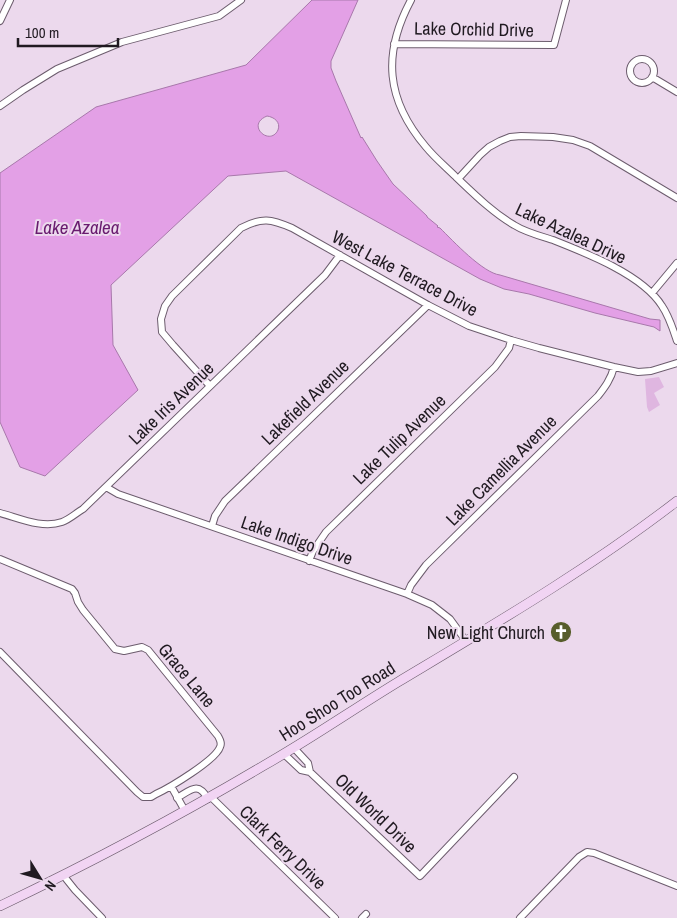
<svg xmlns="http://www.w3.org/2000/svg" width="677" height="918" font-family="'Archivo Narrow',sans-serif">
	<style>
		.green { fill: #dfb6e0 }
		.water { fill: #e3a0e6; stroke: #a878ab; fill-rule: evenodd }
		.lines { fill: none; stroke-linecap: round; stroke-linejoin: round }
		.street-casing { stroke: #6c5c6d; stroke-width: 8 }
		.secondary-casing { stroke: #6c5c6d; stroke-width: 10 }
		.street { stroke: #fff; stroke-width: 6 }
		.secondary { stroke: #f1d4f3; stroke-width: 9 }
		.labels { text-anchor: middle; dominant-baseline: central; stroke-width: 4; stroke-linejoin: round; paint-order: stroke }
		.street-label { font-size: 18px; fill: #201a21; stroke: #ecd9ed }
		.poi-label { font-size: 18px; fill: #201a21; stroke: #ecd9ed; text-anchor: end }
		.water-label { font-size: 19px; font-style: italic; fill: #691b6f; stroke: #ecd9ed }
	</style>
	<rect width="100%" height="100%" fill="#ecd9ed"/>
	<!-- green -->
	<path class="green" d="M659,377L664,387L654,393L660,405L649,412L647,407L645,379Z"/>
	<!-- water -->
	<path class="water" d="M312,0H358L331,61V68L336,81L361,138L362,137L377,161L393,184L427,216V217L438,226L437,227L440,228C453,241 483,273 500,275L650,319L660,320V331L654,327L595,313L529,294L504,289L480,279L286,171L228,176L111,285L113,345L138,390L45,476L20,467L0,422V173L96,107L246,65ZM267,116C274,117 281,122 278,130C270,147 245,125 267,116Z"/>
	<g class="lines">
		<!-- street casing -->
		<g class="street-casing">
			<path id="street" d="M411,0C382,54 386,100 426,147C435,158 446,167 456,177C474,194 492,212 514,225C525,232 540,236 553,240C586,253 643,275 662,306C669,316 673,329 677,341
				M0,21L10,0
				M394,44L554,45L566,0
				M630 71a12 12 0 1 1 24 0a12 12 0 1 1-24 0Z
				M652,77L677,92
				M0,106L23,90L57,69L122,42L219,16L241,0
				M458,179L480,155L489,147L500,141L510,137L521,136L553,137L573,140L590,146L677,198
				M652,293L677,263
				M210,386L173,345L162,332L161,319L165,306L172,296L241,228C262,217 271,219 292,228L428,305L469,326L511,340L539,348L614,367L638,372L651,371L677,363
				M106,487L118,494L407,594L432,605L450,619L466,641
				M0,513C19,518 42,529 62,522C70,519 76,513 83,509L325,275L340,255
				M212,526L215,516L225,501L428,305
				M0,559L72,589L75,593L78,602L83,610L115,649L124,651L142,647L148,650L218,736C220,740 222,743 220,747C216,760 169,788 156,794L151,797H143L137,792L0,652
				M309,561L313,551L326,532L495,367L509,348L511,340
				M407,594L411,585L426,565L598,396C605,387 611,379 614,367
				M294,748L308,763L310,772
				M284,754L301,770L310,772L420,876L514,777
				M171,786L185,811
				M211,797L335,918
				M177,798C191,790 198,781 208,799
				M63,875L75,890L102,918
				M362,918L366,914
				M520,918L579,857L587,852L594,853L677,886"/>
		</g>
		<!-- secondary casing -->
		<g class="secondary-casing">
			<path id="secondary" d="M0,906C90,863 177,817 263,766C309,740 352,710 398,682C493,625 589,569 677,501"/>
		</g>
		<!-- street -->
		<use href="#street" class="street"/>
		<!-- secondary -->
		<use href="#secondary" class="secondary"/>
	</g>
	<!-- icons -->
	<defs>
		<g id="church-disc" transform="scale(1.125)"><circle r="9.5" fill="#575d2b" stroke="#ecd9ed"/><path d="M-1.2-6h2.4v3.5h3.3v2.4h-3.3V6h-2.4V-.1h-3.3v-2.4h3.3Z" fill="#fff"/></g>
	</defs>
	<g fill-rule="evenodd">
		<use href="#church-disc" x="561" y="632"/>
	</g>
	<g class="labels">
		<!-- street labels -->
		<g class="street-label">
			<text transform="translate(474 29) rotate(1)">Lake Orchid Drive</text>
			<text transform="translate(571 233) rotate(25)">Lake Azalea Drive</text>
			<text transform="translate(405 273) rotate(28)">West Lake Terrace Drive</text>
			<text transform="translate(305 402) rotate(-44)">Lakefield Avenue</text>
			<text transform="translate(171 403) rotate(-44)">Lake Iris Avenue</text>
			<text transform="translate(399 439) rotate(-44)">Lake Tulip Avenue</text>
			<text transform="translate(501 470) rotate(-45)">Lake Camellia Avenue</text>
			<text transform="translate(297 540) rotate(19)">Lake Indigo Drive</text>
			<text transform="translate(187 675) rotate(50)">Grace Lane</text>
			<text transform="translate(337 701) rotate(-32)">Hoo Shoo Too Road</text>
			<text transform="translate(376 813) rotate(44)">Old World Drive</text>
			<text transform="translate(283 847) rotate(44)">Clark Ferry Drive</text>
		</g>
		<!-- poi labels -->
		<g class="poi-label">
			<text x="545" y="632">New Light Church</text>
		</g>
		<!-- water labels -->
		<g class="water-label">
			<text x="77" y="227">Lake Azalea</text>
		</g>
	</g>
	<!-- north arrow -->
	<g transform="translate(40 878) rotate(127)" stroke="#ecd9ed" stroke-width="4" paint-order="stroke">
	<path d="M0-4L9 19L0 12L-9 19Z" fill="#201a21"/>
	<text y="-8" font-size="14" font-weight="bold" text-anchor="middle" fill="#201a21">N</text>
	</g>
	<!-- scale -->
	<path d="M18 38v8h100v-8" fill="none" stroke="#201a21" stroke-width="2.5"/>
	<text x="25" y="38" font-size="15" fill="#201a21" stroke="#ecd9ed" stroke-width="4" paint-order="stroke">100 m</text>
</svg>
